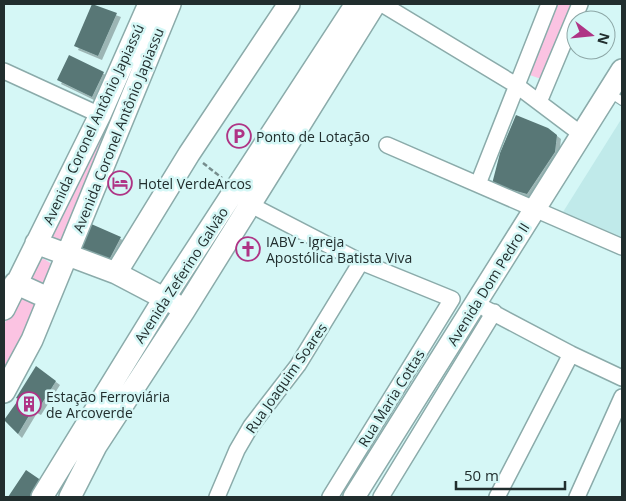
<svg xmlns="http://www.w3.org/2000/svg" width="626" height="501" font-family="'Open Sans',sans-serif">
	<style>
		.built { fill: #c0eaea }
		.green { fill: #fbc3e2 }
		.building { fill: #587776; filter: url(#shadow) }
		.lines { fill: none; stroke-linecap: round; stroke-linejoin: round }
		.lane-casing { stroke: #8babaa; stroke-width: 10 }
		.street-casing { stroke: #8babaa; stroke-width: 18 }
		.secondary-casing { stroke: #8babaa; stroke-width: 24 }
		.path { stroke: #768d8d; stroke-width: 2.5; stroke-dasharray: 5 2.5; stroke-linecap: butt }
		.lane { stroke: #fff; stroke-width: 8 }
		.street { stroke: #fff; stroke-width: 15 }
		.secondary { stroke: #fff; stroke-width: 21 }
		.labels { text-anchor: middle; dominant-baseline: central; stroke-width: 5; stroke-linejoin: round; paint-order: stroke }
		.street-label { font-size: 14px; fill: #212e2e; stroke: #d5f7f6 }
		.poi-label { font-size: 14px; fill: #212e2e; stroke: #d5f7f6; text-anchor: start }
	</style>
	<defs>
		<filter id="shadow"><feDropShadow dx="4" dy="4" stdDeviation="0" flood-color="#0004"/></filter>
	</defs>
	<rect width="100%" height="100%" fill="#d5f7f6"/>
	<!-- built -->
	<path class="built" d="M622,118V237L563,212Z"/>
	<!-- green -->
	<path class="green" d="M165,4L66,241L56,243L52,236L98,129Z
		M556,4H573L541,79L527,74Z
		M44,259L52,264L47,282C37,283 33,281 28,272L36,260Z
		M22,297L32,299L36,306L4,381V326L13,301Z"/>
	<!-- building -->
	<path class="building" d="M92,4L117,13L98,56L74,46Z
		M69,55L104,72L92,97L57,80Z
		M516,115L548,128L557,135L555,152L527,194L492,184L500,153Z
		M89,223L121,237L109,260L80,250Z
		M36,366L56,381L37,411L33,409L18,434L4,420L19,399L16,398Z
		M26,470L45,483L35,497H8Z"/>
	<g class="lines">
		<!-- lane casing -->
		<g class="lane-casing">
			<path id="lane" d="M610,93L622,101"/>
		</g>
		<!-- street casing -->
		<g class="street-casing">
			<path id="street" d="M382,4L516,85L581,134
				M4,71L100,115
				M539,102L580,4
				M387,145L622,247
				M478,184L549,4
				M244,198L249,204L361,262L452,299L330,497
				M486,309L571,354L622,378
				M217,497L237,450L251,426L298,365L361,262
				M381,497L494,312
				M497,497L571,354
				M577,497L622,397"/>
		</g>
		<!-- secondary casing -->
		<g class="secondary-casing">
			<path id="secondary" d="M36,243L116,273L175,304
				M116,273L189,154L289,4
				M15,283L48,298
				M4,309L100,115L149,4
				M4,392L32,340L170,4
				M42,497L165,297L356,4
				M70,497L96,446L184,311L375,4
				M354,497L622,70"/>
		</g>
		<!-- path -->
		<path class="path" d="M203,163L222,178"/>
		<!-- lane -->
		<use href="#lane" class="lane"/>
		<!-- street -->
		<use href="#street" class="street"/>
		<!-- secondary -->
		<use href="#secondary" class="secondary"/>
	</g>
	<!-- icons -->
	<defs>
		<g id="parking-ring" transform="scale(1.25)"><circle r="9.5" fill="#d5f7f6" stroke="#af3485" stroke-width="1.5"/><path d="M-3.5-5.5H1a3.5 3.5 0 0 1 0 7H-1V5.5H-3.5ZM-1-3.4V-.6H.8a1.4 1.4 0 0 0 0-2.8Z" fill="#af3485"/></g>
		<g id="hotel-ring" transform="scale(1.25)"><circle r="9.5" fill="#d5f7f6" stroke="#af3485" stroke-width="1.5"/><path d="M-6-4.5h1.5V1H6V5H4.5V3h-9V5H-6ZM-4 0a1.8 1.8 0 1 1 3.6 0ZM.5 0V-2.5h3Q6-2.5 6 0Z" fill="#af3485"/></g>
		<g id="church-ring" transform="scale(1.25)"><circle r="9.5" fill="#d5f7f6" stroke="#af3485" stroke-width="1.5"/><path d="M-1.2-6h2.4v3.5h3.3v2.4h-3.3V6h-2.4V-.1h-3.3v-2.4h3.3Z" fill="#af3485"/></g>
		<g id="building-ring" transform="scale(1.25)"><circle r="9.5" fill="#d5f7f6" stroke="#af3485" stroke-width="1.5"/><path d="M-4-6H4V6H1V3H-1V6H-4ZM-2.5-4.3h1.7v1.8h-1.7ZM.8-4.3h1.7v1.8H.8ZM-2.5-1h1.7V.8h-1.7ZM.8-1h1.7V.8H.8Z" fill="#af3485"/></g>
	</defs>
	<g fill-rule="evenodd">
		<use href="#parking-ring" x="239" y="136"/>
		<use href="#hotel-ring" x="120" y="183"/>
		<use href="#church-ring" x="248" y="249"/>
		<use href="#building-ring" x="29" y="404"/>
	</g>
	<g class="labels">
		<!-- street labels -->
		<g class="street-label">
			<text transform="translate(93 124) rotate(-65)">Avenida Coronel Antônio Japiassú</text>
			<text transform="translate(118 130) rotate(-68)">Avenida Coronel Antônio Japiassu</text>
			<text transform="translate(181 275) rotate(-57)">Avenida Zeferino Galvão</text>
			<text transform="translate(488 284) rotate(-58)">Avenida Dom Pedro II</text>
			<text transform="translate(286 378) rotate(-55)">Rua Joaquim Soares</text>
			<text transform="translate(391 398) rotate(-58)">Rua Maria Cottas</text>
		</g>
		<!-- poi labels -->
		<g class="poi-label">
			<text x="256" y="136">Ponto de Lotação</text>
			<text x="138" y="183">Hotel VerdeArcos</text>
			<text x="266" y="241">IABV - Igreja<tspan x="266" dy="16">Apostólica Batista Viva</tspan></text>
			<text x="46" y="396">Estação Ferroviária<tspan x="46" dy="16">de Arcoverde</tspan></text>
		</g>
	</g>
	<!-- border -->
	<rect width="626" height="501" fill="none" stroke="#212e2e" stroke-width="10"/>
	<!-- north arrow -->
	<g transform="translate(591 35) rotate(106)"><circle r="24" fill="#d5f7f6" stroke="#8da7a6"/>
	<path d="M0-4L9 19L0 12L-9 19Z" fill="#af3485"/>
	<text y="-8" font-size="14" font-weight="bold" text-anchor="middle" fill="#212e2e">N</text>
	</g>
	<!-- scale -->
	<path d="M456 481v8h109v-8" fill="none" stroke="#212e2e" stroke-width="2.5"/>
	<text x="464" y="481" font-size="15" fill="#212e2e" stroke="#d5f7f6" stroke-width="4" paint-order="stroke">50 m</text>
</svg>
